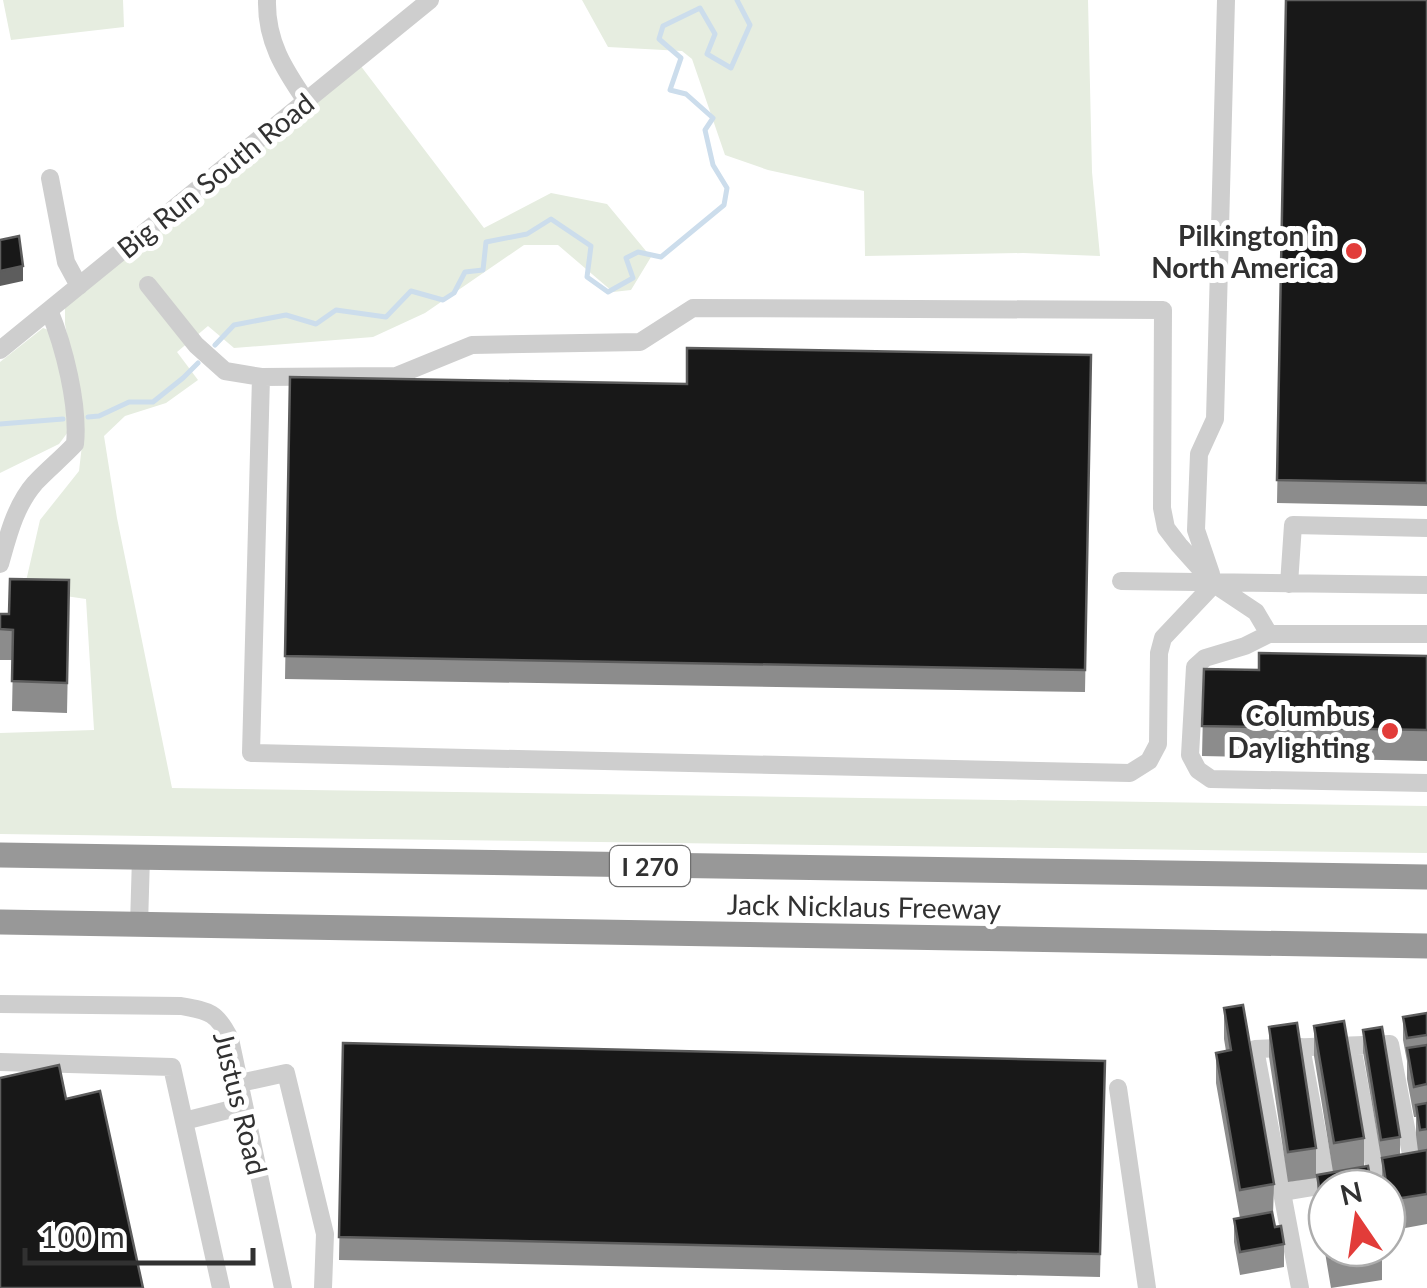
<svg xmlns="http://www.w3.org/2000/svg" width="1427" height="1288" font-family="Lato,sans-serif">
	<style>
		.green { fill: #e6ede0 }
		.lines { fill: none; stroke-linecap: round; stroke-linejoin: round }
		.stream { stroke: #ccddec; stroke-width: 5 }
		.minor { stroke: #cecece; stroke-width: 18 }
		.highway { stroke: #989898; stroke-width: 25 }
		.wall { fill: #8c8c8c }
		.shaded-wall { fill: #5d5d5d }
		.building { fill: #181818; stroke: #5d5d5d; stroke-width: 2.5 }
		.poi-dot { fill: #e23c39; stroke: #fff; stroke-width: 4 }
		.labels { text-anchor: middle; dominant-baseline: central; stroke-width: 10; stroke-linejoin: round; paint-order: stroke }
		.shield { fill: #fff; stroke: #6f6f6f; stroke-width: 2.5 }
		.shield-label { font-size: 25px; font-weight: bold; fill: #313131 }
		.street-label { font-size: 28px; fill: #313131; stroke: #fff }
		.poi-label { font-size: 28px; font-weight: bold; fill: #313131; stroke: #fff; text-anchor: end }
	</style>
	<rect width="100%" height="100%" fill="#fff"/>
	<!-- green -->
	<path class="green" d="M3,0H123L124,27L11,40Z
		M582,0H1088L1092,172L1100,256L1023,253L865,256L864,191L768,170L725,155L692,59L682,51L608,47Z
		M360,65L484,228L551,193L607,204L651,257L631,290L613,292L558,245H524L425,313L373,337L234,348L208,326L177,352L198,380L166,403L125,416L104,436L117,518L172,788L1427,806V853L0,834V733L94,730L86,599L24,590L40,520L79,471L84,428L65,324V305Z
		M43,328L54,332L71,428L59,444L0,473V362Z"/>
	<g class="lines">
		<!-- stream -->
		<path class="stream" d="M215,345L234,325L286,315L316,324L336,310L386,317L411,291L443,300L454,293L465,272L483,270L486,242L527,234L551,219L591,246L587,277L608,292L633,278L626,258L638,252L661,257L724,205L727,188L713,165L705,130L713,118L686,94L670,90L681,58L659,39L663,26L700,8L715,34L707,54L731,68L750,25L737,0
			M88,417L99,416L129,402H153L183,378L198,363
			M0,424L63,419"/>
		<!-- minor -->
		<path class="minor" d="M267,0C266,41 284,69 306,101
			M50,178L66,262L79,286
			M148,285L196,345L225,371L261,377L251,753L1130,773L1149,761L1158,744L1159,653L1163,638L1214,584
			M0,350L430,0
			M261,377L396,376L472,345L640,342L693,308L1163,310L1162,508L1166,528L1179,545L1214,584L1256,612L1269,634
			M0,564C8,536 15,506 35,483C47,470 62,458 75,444C79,405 64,346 49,310
			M1211,574L1196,530L1199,454L1215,419L1226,0
			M1121,581L1427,585
			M1289,584L1293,525L1427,528
			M1427,634H1269L1245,646L1205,658L1195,667L1190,755L1198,770L1211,779L1427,783
			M139,925L141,857
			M0,1004L181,1006C209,1011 217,1012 230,1039L283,1288
			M1352,1046L1376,1176
			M1301,1047L1327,1185
			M0,1062L172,1067L221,1288
			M240,1083L286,1073L325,1234L323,1288
			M1118,1088L1147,1288
			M184,1121L244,1106
			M1282,1192L1414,1170L1390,1044L1255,1049L1300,1288"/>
		<!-- highway -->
		<path class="highway" d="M0,855L1427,877
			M0,922L1427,946"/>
	</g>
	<!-- wall -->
	<path class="wall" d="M1286,0H1427V506L1277,503Z
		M1091,355L1085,692L285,679L290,377L687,384Z
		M69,611L67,713L12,711L13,660H0V614Z
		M1427,656V761L1202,756L1204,669L1259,670Z
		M1224,1008L1274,1184L1273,1214L1275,1227L1284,1244V1267L1240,1275L1234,1242V1219L1240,1218L1216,1083V1053L1226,1051L1224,1039Z
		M1427,1013V1224L1389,1231L1387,1219V1188H1382V1163L1363,1052V1030L1400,1137V1155L1418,1151L1416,1135V1117H1414L1407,1079V1061L1403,1040V1017Z
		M1314,1026L1364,1138V1167L1327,1188V1248H1382V1280L1331,1288L1317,1205V1175L1333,1172L1314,1056Z
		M1269,1027L1316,1148V1178L1288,1182L1269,1057Z
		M343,1043L1105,1061L1100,1277L339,1260Z"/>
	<!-- shaded-wall -->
	<path class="shaded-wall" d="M23,266V281L0,286V271Z"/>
	<!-- building -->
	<path class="building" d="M1286,0H1427V483L1277,480Z
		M19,236L23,266L0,271V240Z
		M687,348L1091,355L1085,670L285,656L290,377L687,384Z
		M10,579L69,580L67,683L12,681L13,630L0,629V614H9Z
		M1259,653L1427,656V730L1202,726L1204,669L1259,670Z
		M1243,1005L1274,1184L1240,1190L1216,1053L1231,1050L1224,1008Z
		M1427,1013V1035L1407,1038L1403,1017Z
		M1344,1021L1364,1138L1334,1143L1314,1026Z
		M1297,1023L1316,1148L1288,1152L1269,1027Z
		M1382,1027L1400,1137L1381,1140L1363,1030Z
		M343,1043L1105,1061L1100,1254L339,1237Z
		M1427,1045V1084L1414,1087L1407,1048Z
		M59,1065L66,1099L100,1091L143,1288H0V1078Z
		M1427,1103V1129L1420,1130L1416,1105Z
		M1427,1150V1194L1389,1200L1382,1158Z
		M1368,1166L1372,1188H1327V1232L1317,1175Z
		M1272,1212L1275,1227L1281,1226L1284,1244L1240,1252L1234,1219Z
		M1330,1248H1382V1250L1331,1258Z"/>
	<!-- markers -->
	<g class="poi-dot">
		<circle cx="1354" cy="251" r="10"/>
		<circle cx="1390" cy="731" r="10"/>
	</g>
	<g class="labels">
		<!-- shield labels -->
		<rect class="shield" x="610" y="846" width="80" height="40" rx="8"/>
		<g class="shield-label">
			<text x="650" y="866">I 270</text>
		</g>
		<!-- street labels -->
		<g class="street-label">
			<text transform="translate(215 175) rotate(-39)">Big Run South Road</text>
			<text transform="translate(864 906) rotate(1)">Jack Nicklaus Freeway</text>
			<text transform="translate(241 1103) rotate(76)">Justus Road</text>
		</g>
		<!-- poi labels -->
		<g class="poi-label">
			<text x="1334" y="235">Pilkington in<tspan x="1334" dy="32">North America</tspan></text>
			<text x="1370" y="715">Columbus<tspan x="1370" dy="32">Daylighting</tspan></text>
		</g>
	</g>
	<!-- north arrow -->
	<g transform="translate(1357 1218) rotate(347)"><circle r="48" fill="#ffffff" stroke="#adadad" stroke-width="2.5"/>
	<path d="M0-8L18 38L0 25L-18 38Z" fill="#e23c39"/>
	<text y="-15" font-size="28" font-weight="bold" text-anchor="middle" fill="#313131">N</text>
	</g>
	<!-- scale -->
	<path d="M25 1248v15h228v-15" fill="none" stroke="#313131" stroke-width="5"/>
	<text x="40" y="1248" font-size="30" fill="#313131" stroke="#ffffff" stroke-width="8" paint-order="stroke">100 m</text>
</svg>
